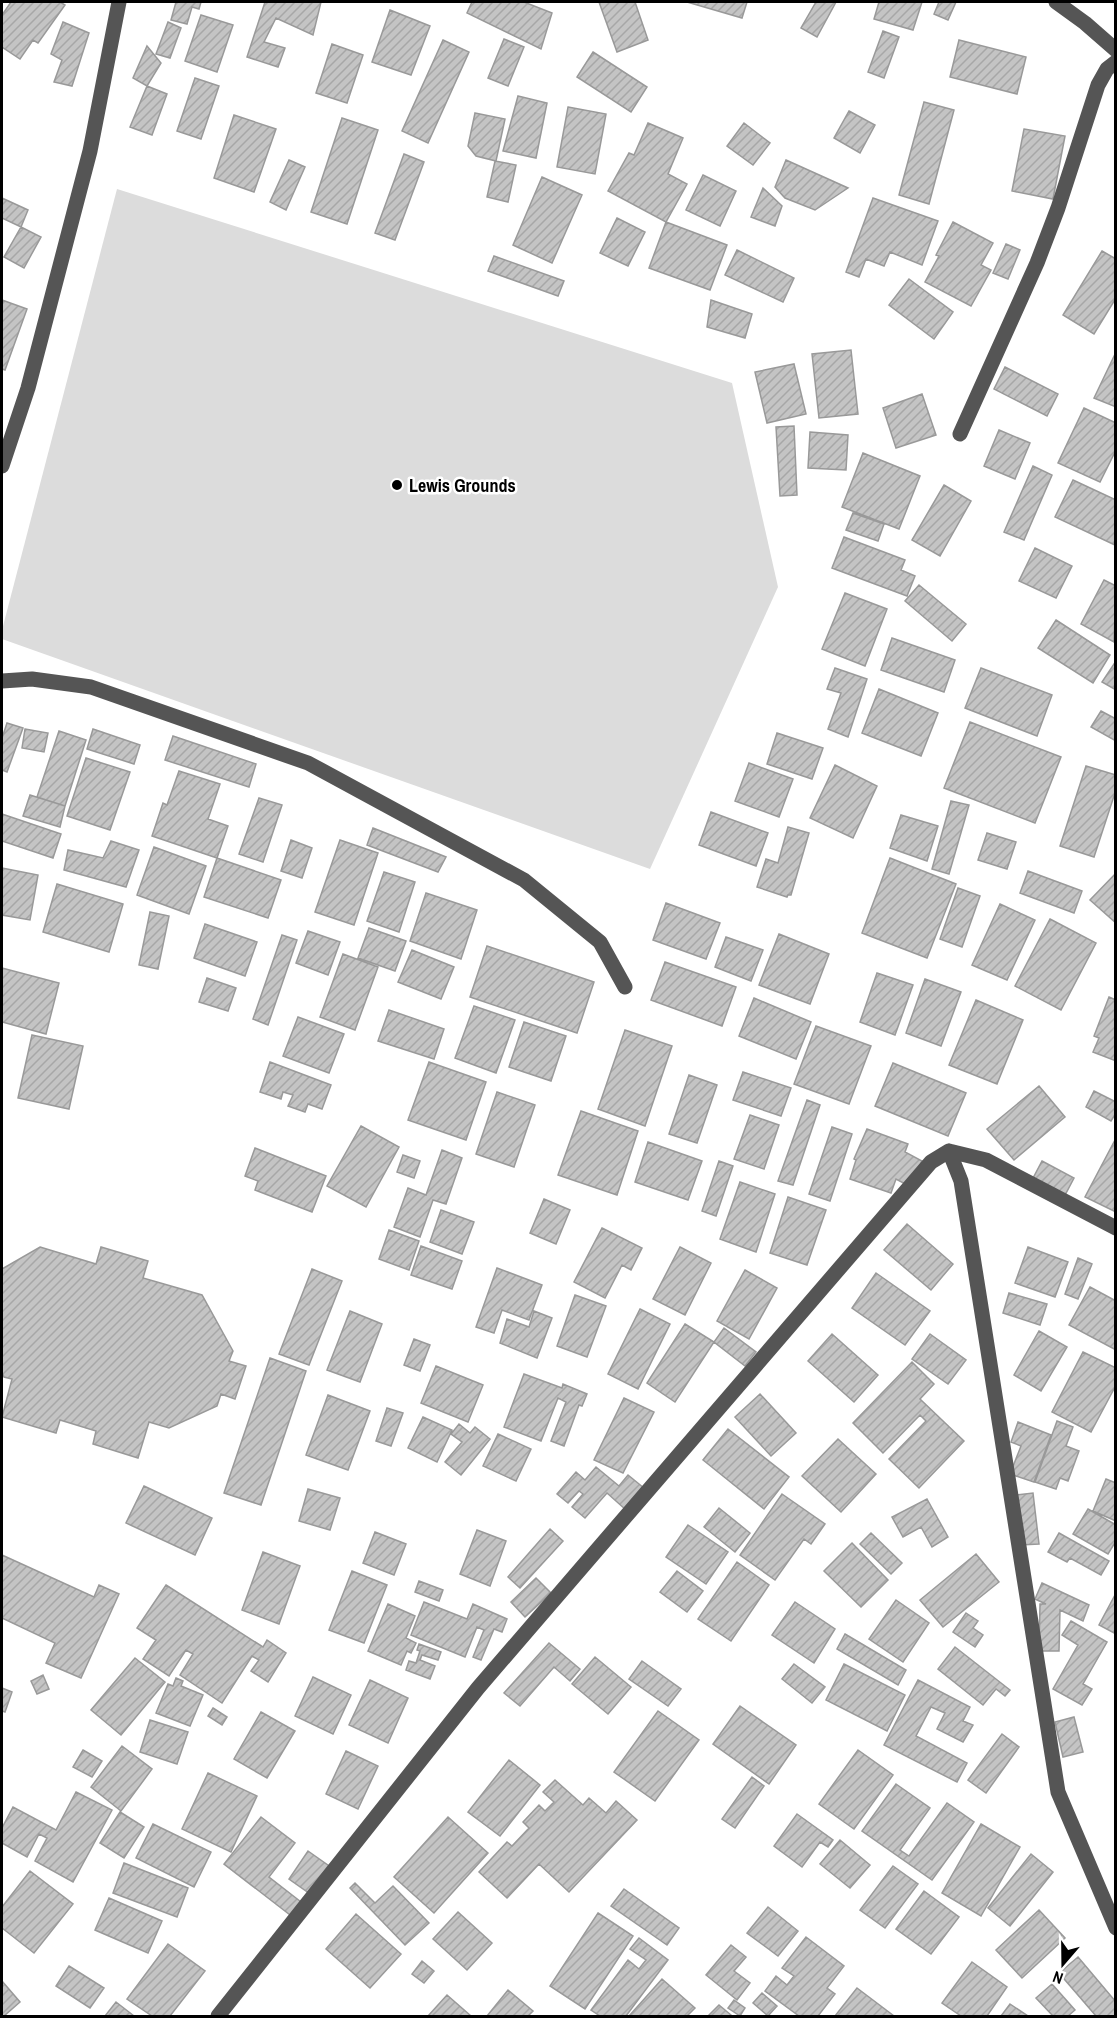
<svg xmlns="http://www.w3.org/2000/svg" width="1117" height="2018" font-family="'Archivo Narrow',sans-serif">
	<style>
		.green { fill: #dcdcdc }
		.building { fill: url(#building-hatch); stroke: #999; stroke-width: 1.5 }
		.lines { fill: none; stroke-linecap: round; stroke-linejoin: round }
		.minor { stroke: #555; stroke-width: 15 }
		.poi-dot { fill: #000; stroke: #fff; stroke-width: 2 }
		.labels { text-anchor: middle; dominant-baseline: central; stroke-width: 5; stroke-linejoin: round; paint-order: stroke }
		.poi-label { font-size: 18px; font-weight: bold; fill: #000; stroke: #fff; text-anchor: start }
	</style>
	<defs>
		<pattern id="building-hatch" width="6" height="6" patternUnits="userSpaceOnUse" patternTransform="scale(1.5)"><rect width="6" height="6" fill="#c4c4c4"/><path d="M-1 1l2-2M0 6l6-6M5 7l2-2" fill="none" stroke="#a7a7a7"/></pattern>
	</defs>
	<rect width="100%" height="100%" fill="#fff"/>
	<!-- green -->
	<path class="green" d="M117,189L732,383L778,587L650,869L2,639V630Z"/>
	<!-- building -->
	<path class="building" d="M11,2H60L65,5L38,43L33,40L20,59L2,47V15Z
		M176,2H201L199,9L192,7L187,24L171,20Z
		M265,2H321L313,35L276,18L264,42L285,48L278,67L247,57Z
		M472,2H524L552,13L541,49L467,13Z
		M599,2H635L648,40L617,52Z
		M687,2H747L742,18Z
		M816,2H836L817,37L801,28Z
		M879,2H922L913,30L874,19Z
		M939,2H956L948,20L934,14Z
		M390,10L430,26L411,75L372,62Z
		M201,15L233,25L217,72L185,61Z
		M63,22L89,33L72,86L54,82L62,60L51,54Z
		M168,22L181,28L170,58L156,54Z
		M883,31L899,37L884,78L868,72Z
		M504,39L524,47L508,86L488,78Z
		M443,40L469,52L428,143L402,131Z
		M959,40L1026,57L1017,94L950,77Z
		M332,44L363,55L347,103L316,93Z
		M147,46L161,63L147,86L133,78Z
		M593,52L647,87L631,112L577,77Z
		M195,78L219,86L201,139L177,131Z
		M147,86L167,94L152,135L130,127Z
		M518,96L547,103L536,158L503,151Z
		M924,102L954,110L929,204L899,195Z
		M568,107L606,114L595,174L557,167Z
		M849,111L875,125L860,153L834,138Z
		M475,113L505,119L496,161L476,156L468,146Z
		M234,115L276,129L254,192L214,178Z
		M342,118L378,130L347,224L311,212Z
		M648,123L683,138L668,174L687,184L666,222L608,191L629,153L634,155Z
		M744,123L770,143L753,165L727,146Z
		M1024,129L1065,136L1053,199L1012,191Z
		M404,154L424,162L395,240L375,233Z
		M289,160L305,167L286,210L270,202Z
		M786,160L848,188L815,210L785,198L775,187Z
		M495,161L516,165L508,202L487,197Z
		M703,175L736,191L720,226L686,210Z
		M542,177L582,195L552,263L513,245Z
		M763,188L782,206L775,226L751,217Z
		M2,198L28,210L21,227L2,218Z
		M873,198L938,221L922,265L890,252L884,266L866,259L859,277L846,272Z
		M617,218L645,232L628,266L600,253Z
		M666,222L727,245L710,290L649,268Z
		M953,222L993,243L981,265L991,270L971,306L925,282L939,256L936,255Z
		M21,227L41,237L24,268L4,257Z
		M1006,244L1020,250L1008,279L993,273Z
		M737,250L794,278L783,302L725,275Z
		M1102,251L1116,259V298L1094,334L1063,315Z
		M494,256L564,281L558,296L488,271Z
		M909,279L953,312L934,339L889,305Z
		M2,300L27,309L5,370L2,369Z
		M711,300L752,314L745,338L707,327Z
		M851,350L858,414L819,418L812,354Z
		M1116,352V407L1094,398Z
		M794,364L806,414L767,423L755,372Z
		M1005,367L1058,394L1047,416L994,389Z
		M922,394L936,435L896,448L883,408Z
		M1084,408L1116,423V450L1100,482L1058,463Z
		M794,426L797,495L780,496L776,427Z
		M999,430L1030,443L1015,479L984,466Z
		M810,432L848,435L846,470L808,468Z
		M863,453L920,476L899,529L842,507Z
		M1033,466L1052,475L1024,540L1004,532Z
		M1073,480L1116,500L1115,545L1055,517Z
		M944,485L971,501L940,556L912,540Z
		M853,513L884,524L878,541L846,530Z
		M844,537L905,560L901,570L915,576L907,596L832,568Z
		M1035,548L1072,566L1056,598L1019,581Z
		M1104,580L1116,586L1114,642L1081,624Z
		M919,585L966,624L952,641L905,601Z
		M845,593L887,609L865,666L822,649Z
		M1056,620L1110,655L1093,683L1038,648Z
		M892,638L955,660L944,692L881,670Z
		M1116,661V690L1102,682Z
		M835,668L867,679L848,737L828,729L841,693L827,689Z
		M981,668L1052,695L1037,736L965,708Z
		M879,689L938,713L921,756L862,733Z
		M1101,711L1116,719V741L1091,727Z
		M970,722L1061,757L1035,823L944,788Z
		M7,723L23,728L7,772L2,770V738Z
		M25,729L48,733L44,752L22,748Z
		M93,729L140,745L134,764L87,749Z
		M59,731L86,740L65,806L37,797Z
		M777,733L823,748L812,779L767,764Z
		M173,736L256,764L249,787L165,760Z
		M86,758L130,772L110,830L67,816Z
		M749,763L793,779L779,817L735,801Z
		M835,765L877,786L853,838L810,818Z
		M1086,766L1116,775V790L1094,857L1060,846Z
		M179,771L220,784L208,819L228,826L217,858L152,836L163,803L167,805Z
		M30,795L65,806L60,827L23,816Z
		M259,798L282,805L263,862L239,854Z
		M951,801L969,805L949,874L932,869Z
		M711,812L768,833L756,866L699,845Z
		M2,814L61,834L53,858L2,841Z
		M901,815L938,826L927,861L890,848Z
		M788,827L809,833L791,895H788L787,897L757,887L766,859L778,863Z
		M373,828L446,857L438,872L367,845Z
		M987,833L1016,842L1007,869L978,860Z
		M291,840L312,848L302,878L281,871Z
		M340,840L378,853L354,925L315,912Z
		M111,841L139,850L126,887L64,870L68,850L103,858Z
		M154,847L206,866L189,914L137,895Z
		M217,858L281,880L268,918L204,897Z
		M890,858L956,884L927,958L862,933Z
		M2,868L38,875L30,920L2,915Z
		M1028,871L1082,891L1074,913L1020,893Z
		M384,872L415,882L399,932L367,921Z
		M1116,873V923L1090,900Z
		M57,884L123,904L109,952L43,932Z
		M958,888L980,896L962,947L940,939Z
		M426,893L477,910L461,959L410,941Z
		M666,903L720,923L706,959L653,940Z
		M1000,904L1035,920L1007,980L972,965Z
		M150,912L169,916L158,969L139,965Z
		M1050,919L1096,943L1061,1010L1015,986Z
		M205,924L257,942L245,976L194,958Z
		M369,928L406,941L395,971L358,958Z
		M308,931L340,942L328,975L296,963Z
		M779,934L829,954L810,1004L759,985Z
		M282,935L297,940L268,1025L253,1019Z
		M726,937L763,950L751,981L715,967Z
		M487,946L594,982L577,1033L470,997Z
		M412,950L454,967L441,999L398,982Z
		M343,954L378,967L355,1030L320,1017Z
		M665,962L736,987L722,1026L651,1000Z
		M2,968L59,983L46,1034L2,1022Z
		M877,973L913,985L895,1035L860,1022Z
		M207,978L236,988L228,1011L199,1002Z
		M925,979L961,992L941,1046L906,1033Z
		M1109,997L1116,1000V1061L1093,1052L1099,1038L1094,1036Z
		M754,998L811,1022L796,1059L739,1036Z
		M976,1000L1023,1020L997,1084L949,1065Z
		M474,1006L515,1020L496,1073L455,1058Z
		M389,1010L444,1029L434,1059L378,1041Z
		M298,1017L344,1034L329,1073L283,1056Z
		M524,1022L566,1036L551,1081L509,1067Z
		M816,1026L871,1046L849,1104L794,1084Z
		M625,1030L672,1046L645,1126L598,1109Z
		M32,1035L83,1046L69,1109L18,1098Z
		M270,1062L331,1085L322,1109L308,1104L305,1112L288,1106L293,1095L283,1092L281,1099L260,1092Z
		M429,1062L486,1082L466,1140L408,1120Z
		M893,1063L966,1093L948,1136L875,1106Z
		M743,1072L791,1088L781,1116L733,1100Z
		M689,1075L717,1085L697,1143L669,1134Z
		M1039,1086L1065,1117L1014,1160L987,1129Z
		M1094,1091L1116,1102V1113L1111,1121L1086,1107Z
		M497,1092L535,1105L514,1167L476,1154Z
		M807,1100L820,1105L793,1185L778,1181Z
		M581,1111L638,1131L617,1195L558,1175Z
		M750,1115L779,1125L764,1169L734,1159Z
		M361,1126L399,1147L366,1207L327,1186Z
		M832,1127L852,1134L830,1201L809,1194Z
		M867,1129L908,1144L905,1152L922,1161L909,1186L896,1179L891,1193L850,1179L856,1160L854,1159Z
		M1115,1140H1116V1212L1085,1197Z
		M648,1142L702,1161L688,1200L635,1182Z
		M255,1148L326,1176L312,1212L255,1190L258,1181L245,1176Z
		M442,1150L462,1158L446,1204L433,1200L420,1237L394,1227L408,1188L426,1195Z
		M403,1155L420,1161L414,1178L397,1172Z
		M719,1161L733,1166L716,1216L702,1211Z
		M1042,1161L1074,1178L1063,1199L1031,1182Z
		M740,1182L775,1194L756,1252L720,1239Z
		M788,1197L826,1210L807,1265L770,1253Z
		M544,1199L570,1210L556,1244L530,1233Z
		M441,1210L474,1222L462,1254L430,1242Z
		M907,1224L953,1264L931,1290L884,1250Z
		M602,1228L642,1248L631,1270L622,1265L605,1298L574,1282Z
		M389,1230L419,1241L409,1270L379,1259Z
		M421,1246L462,1261L452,1289L411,1275Z
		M40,1247L96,1264L101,1247L148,1261L143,1278L202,1295L233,1351L229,1361L246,1366L235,1399L221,1394L217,1406L169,1428L149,1422L138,1458L93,1444L96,1431L60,1420L56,1433L2,1417L12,1379L4,1377L2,1372V1269Z
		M680,1247L711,1263L685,1315L653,1299Z
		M1028,1247L1068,1262L1055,1297L1015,1283Z
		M1078,1258L1092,1264L1078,1299L1065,1294Z
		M497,1268L542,1285L529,1320L502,1310L494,1333L476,1327Z
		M312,1269L342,1281L309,1365L279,1354Z
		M745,1270L777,1288L749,1339L717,1321Z
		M876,1273L930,1311L905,1345L852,1308Z
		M1090,1287L1116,1301V1350L1069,1325Z
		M1009,1293L1047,1304L1040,1325L1003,1313Z
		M575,1295L606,1306L587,1357L557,1346Z
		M640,1309L670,1324L638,1389L608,1374Z
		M350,1311L382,1324L360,1382L327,1370Z
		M534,1311L552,1318L537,1358L500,1343L507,1319L529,1327Z
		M685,1324L714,1342L675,1402L647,1383Z
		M724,1328L756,1352L745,1366L714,1342Z
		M1039,1331L1067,1347L1041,1391L1014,1375Z
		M832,1334L878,1375L854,1402L808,1361Z
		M930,1334L966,1360L948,1384L912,1359Z
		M414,1339L430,1345L420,1371L404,1365Z
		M1083,1352L1116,1368V1385L1091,1432L1052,1412Z
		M270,1358L306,1371L261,1505L224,1493Z
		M912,1362L934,1384L920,1399L964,1441L919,1488L889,1459L926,1421L920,1415L883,1453L853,1423Z
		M436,1366L483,1385L468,1422L421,1403Z
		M524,1374L562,1388L563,1384L587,1394L582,1406L579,1405L564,1446L551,1441L566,1402L558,1398L541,1441L504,1427Z
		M760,1394L796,1433L771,1456L735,1417Z
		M328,1395L370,1411L348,1470L306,1455Z
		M624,1398L654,1412L623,1473L594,1460Z
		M387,1408L403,1413L391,1446L376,1441Z
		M423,1417L452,1430L437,1462L408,1448Z
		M1057,1421L1073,1427L1066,1446L1079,1451L1068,1481L1060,1478L1056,1489L1035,1482Z
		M1018,1422L1051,1435L1034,1482L1010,1474L1021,1446L1011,1442Z
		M459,1424L470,1433L475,1427L490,1439L461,1475L445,1462L462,1442L451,1434Z
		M728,1429L789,1477L764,1509L703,1460Z
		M498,1434L531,1449L516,1481L483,1466Z
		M838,1439L876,1474L841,1512L802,1476Z
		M596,1467L619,1486L628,1475L644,1488L626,1510L607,1493L585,1518L572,1507L583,1494L579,1491L568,1503L557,1494L576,1472L585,1480Z
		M1106,1479L1116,1483V1521L1093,1511Z
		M144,1486L212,1518L195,1555L126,1523Z
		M308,1489L340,1498L330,1530L299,1521Z
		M1033,1493L1039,1544L1020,1545L1015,1495Z
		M782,1494L825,1524L811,1544L804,1539L775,1580L740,1555Z
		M927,1499L948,1537L932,1547L921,1527L903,1537L892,1517Z
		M719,1508L750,1533L735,1552L704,1527Z
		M1088,1509L1116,1525V1541L1108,1554L1073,1534Z
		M688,1525L728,1552L706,1584L666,1557Z
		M550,1529L563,1541L520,1588L508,1577Z
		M477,1530L506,1541L490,1586L460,1574Z
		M375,1532L406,1544L394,1575L363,1563Z
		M871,1533L902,1563L891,1574L860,1544Z
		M1059,1533L1109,1561L1101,1575L1070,1558L1067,1562L1048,1552Z
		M852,1543L888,1580L861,1607L824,1571Z
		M263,1552L300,1566L279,1624L242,1610Z
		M976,1554L999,1582L943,1627L920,1600Z
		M2,1555L94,1597L99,1585L119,1594L81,1678L46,1663L55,1643L2,1618Z
		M737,1562L769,1585L731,1641L698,1619Z
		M352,1571L387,1585L364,1643L329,1630Z
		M677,1571L703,1591L687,1612L660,1592Z
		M536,1578L551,1593L525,1617L511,1602Z
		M419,1581L443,1590L439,1601L415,1592Z
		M1042,1583L1089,1605L1083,1621L1060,1610L1059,1651H1039L1040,1604H1046L1035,1599Z
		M166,1585L263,1647L267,1640L286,1653L268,1682L251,1671L259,1660L252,1656L222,1703L180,1675L193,1654L186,1650L169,1676L143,1659L156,1640L137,1628Z
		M1116,1593V1634L1099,1625Z
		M896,1600L929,1623L903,1662L869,1639Z
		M424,1602L467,1619L473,1604L507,1619L502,1632L494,1629L481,1660L473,1657L484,1630L477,1627L465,1657L411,1635Z
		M795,1602L835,1629L814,1663L772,1635Z
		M388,1604L415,1616L406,1638L416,1643L411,1653L407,1651L401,1665L368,1651Z
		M966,1613L978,1621L973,1628L983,1635L975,1647L953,1632Z
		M1071,1621L1107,1642L1083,1684L1092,1689L1082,1705L1053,1689L1078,1645L1062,1635Z
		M845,1634L906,1670L898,1685L837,1649Z
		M549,1643L580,1669L570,1681L554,1667L520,1706L504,1693Z
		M419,1644L441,1652L438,1660L422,1655L420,1660L435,1666L430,1679L406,1670L409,1661L416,1663L420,1651L417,1650Z
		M955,1647L1010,1690L1005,1696L996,1689L983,1705L938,1669Z
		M595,1657L631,1687L608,1714L572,1684Z
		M135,1658L165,1682L121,1735L91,1710Z
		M642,1661L681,1689L668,1706L629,1679Z
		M794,1664L825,1687L812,1703L782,1679Z
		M844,1664L905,1695L887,1731L826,1700Z
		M43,1675L49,1689L37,1694L31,1681Z
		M313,1677L351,1695L333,1734L295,1716Z
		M176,1678L183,1681L181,1686L203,1695L190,1726L156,1713L168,1684L173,1686Z
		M370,1680L408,1698L388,1743L349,1725Z
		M918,1680L970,1707L963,1721L973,1725L963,1742L937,1729L945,1713L931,1707L916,1736L967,1763L957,1782L884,1745Z
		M2,1688L12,1692L5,1712L2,1711Z
		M740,1706L796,1745L769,1784L713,1744Z
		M213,1708L227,1717L222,1725L208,1716Z
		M658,1711L699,1740L655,1801L614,1772Z
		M261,1712L295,1731L267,1778L234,1759Z
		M1074,1717L1083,1752L1063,1757L1055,1722Z
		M150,1720L188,1732L177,1764L140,1752Z
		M1002,1734L1019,1747L986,1793L968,1780Z
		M122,1746L152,1769L121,1811L91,1787Z
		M83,1750L102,1761L92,1777L73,1767Z
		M858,1750L893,1775L854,1829L819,1804Z
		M346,1751L378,1766L358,1809L326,1794Z
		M509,1760L540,1785L500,1836L468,1812Z
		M208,1773L257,1796L231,1852L182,1829Z
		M752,1777L764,1786L735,1828L722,1819Z
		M555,1780L583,1805L589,1798L606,1813L616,1801L637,1820L569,1892L539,1864L507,1898L479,1872L507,1842L512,1846L529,1828L523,1822L539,1805L545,1811L554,1802L543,1792Z
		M896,1784L930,1808L900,1850L909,1856L947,1803L974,1822L932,1880L862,1831Z
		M76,1792L112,1810L73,1882L35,1861L47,1838L39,1834L27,1857L2,1843V1828L13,1807L56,1830Z
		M120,1812L144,1827L124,1858L100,1843Z
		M797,1814L833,1840L828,1847L820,1842L802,1867L774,1846Z
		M261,1817L295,1843L269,1877L305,1905L294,1918L224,1864Z
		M448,1817L488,1853L434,1913L394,1877Z
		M153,1824L211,1852L194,1887L136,1858Z
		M981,1824L1020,1847L981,1916L942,1893Z
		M840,1840L870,1865L850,1888L820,1864Z
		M308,1851L332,1868L313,1896L289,1879Z
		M1031,1854L1053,1872L1010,1926L988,1908Z
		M124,1863L188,1888L177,1917L113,1893Z
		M893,1866L918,1884L885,1928L860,1910Z
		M30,1871L73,1904L34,1953L2,1928V1907Z
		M355,1883L375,1903L393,1886L429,1923L405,1945L350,1888Z
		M624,1889L679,1928L667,1945L611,1906Z
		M924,1891L959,1917L931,1954L896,1929Z
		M109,1898L162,1921L148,1953L95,1930Z
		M768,1907L798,1931L778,1956L747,1933Z
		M1039,1910L1065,1938L1022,1978L996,1950Z
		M458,1912L492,1943L467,1970L433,1939Z
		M598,1913L633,1936L585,2009L550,1986Z
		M356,1914L401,1954L370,1988L326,1949Z
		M806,1937L844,1966L827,1988L835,1994L818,2016H799L765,1991L776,1976L787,1985L794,1976L782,1968Z
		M639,1938L668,1960L626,2016H600L591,2010L628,1960L639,1969L646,1960L630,1949Z
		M168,1944L205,1971L170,2016H152L127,1999Z
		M731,1945L746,1957L734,1971L750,1983L737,2000L706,1975Z
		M1078,1957L1116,2002V2016H1096L1059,1973Z
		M422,1961L434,1971L424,1983L412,1974Z
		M972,1962L1007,1987L987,2016H961L942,2003Z
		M69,1966L104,1988L90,2008L56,1986Z
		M662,1979L695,2008L687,2016H629Z
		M2,1981L20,2002L4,2016H2Z
		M1052,1984L1075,2010L1068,2016H1053L1036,1998Z
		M857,1988L894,2016H835Z
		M508,1990L533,2011L528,2016H487Z
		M762,1993L777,2006L768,2016L753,2003Z
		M447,1995L471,2016H428Z
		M734,2000L745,2008L740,2016L728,2008Z
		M116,2002L134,2016H105Z
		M1010,2004L1028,2016H1001Z
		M719,2005L731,2015L730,2016H708Z"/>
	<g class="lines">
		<!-- minor -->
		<path class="minor" d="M1056,2L1085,23L1116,50
			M960,434L1037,263L1058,208L1098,85L1107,69L1116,62
			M2,466L28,388L90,151L119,2
			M2,681L32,679L91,687L308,763L524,880L600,942L625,987
			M949,1151L961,1181L1058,1792L1116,1928
			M218,2016L478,1688L931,1162L949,1151L986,1160L1116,1228"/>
	</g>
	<!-- markers -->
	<circle class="poi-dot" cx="397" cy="485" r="6"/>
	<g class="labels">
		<!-- poi labels -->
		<g class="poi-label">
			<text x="409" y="485">Lewis Grounds</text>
		</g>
	</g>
	<!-- border -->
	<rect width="1117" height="2018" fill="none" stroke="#000000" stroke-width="6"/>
	<!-- north arrow -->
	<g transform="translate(1063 1964) rotate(200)" stroke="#ffffff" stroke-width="4.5" paint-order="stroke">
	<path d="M0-4.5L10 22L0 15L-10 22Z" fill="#000000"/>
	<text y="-9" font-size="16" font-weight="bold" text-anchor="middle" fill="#000000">N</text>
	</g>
</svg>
